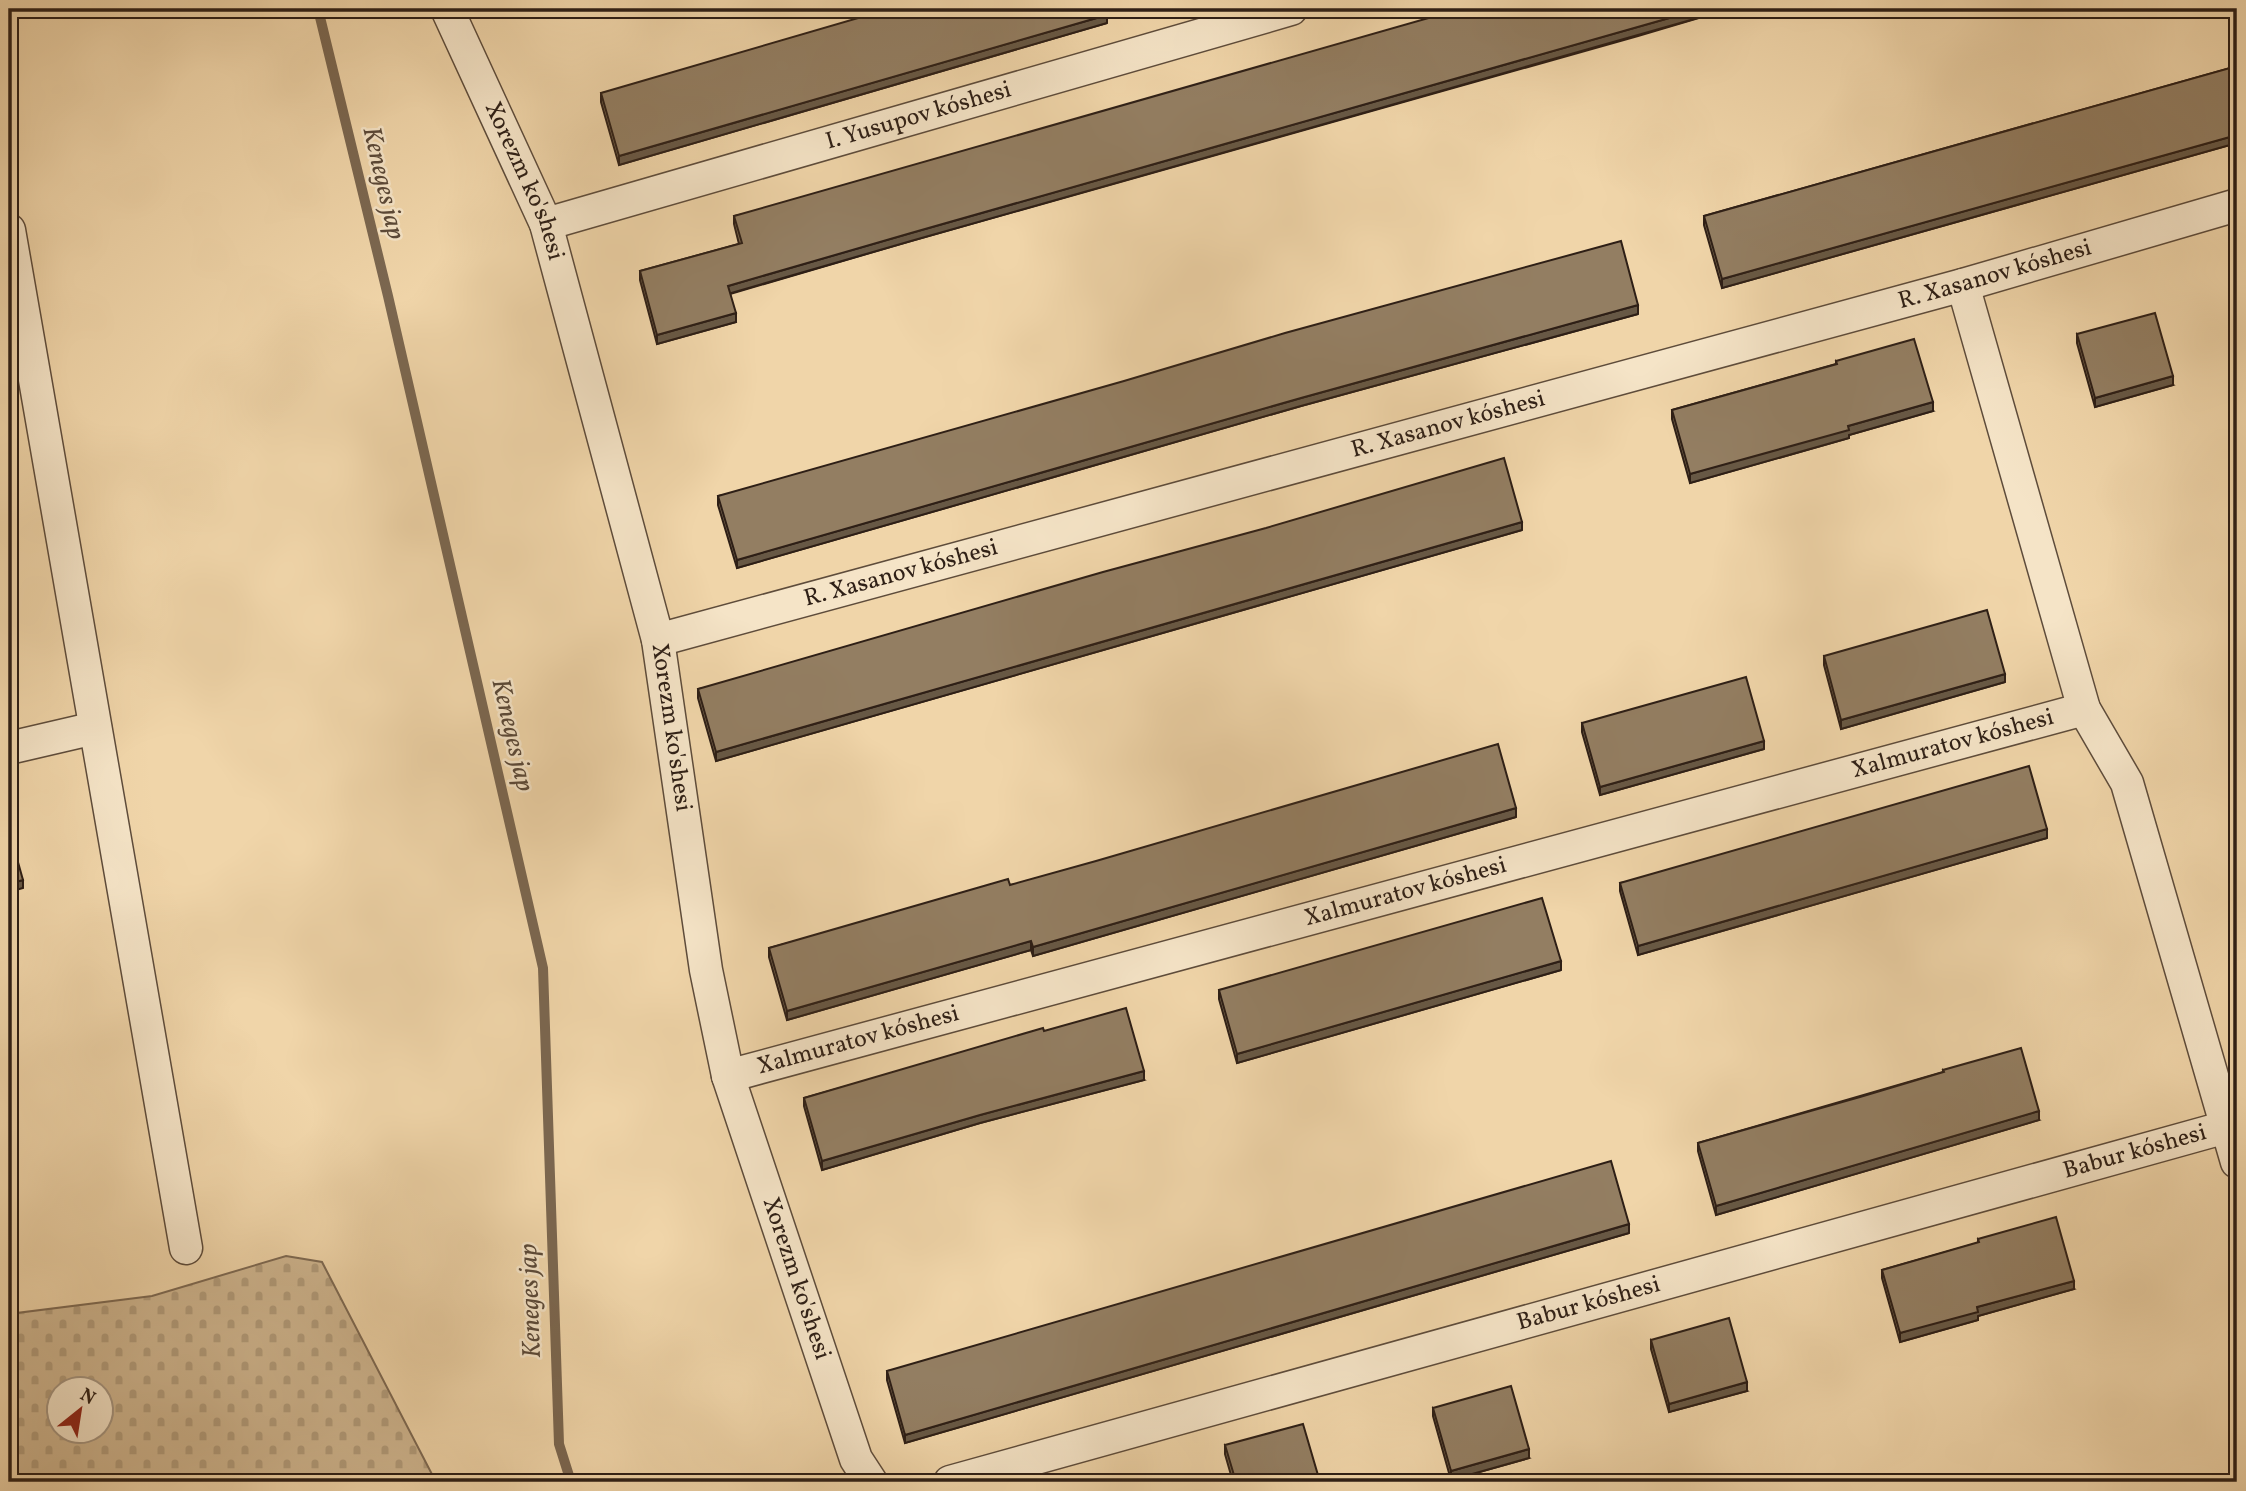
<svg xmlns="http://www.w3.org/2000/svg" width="2246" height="1491" font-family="Vollkorn,serif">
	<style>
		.cemetery { fill: url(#cemetery-stones); stroke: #7e6a53; stroke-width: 2; fill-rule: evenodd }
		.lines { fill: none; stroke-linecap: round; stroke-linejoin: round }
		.stream { stroke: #7b6750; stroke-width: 10 }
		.minor-casing { stroke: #5e4c3b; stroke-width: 35 }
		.minor { stroke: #f5e4c7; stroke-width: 32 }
		.wall { fill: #7e6c54; stroke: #2e1f16; stroke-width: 2 }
		.shaded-wall { fill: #675845; stroke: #2e1f16; stroke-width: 2 }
		.building { fill: #937e62; stroke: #2e1f16; stroke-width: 2 }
		.labels { text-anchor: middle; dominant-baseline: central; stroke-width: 5; stroke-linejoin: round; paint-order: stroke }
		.street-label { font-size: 24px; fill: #2e1f16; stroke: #f5e4c7 }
		.water-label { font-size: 26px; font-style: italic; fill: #5b4938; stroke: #f5e4c7 }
	</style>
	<defs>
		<pattern id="cemetery-stones" width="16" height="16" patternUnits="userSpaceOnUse" patternTransform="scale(1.75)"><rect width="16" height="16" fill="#cfb690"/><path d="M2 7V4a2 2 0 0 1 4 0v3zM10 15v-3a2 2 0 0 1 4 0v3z" fill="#b29c7b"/></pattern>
	</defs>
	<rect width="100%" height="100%" fill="#f0d5a9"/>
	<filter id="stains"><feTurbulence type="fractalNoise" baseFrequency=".00286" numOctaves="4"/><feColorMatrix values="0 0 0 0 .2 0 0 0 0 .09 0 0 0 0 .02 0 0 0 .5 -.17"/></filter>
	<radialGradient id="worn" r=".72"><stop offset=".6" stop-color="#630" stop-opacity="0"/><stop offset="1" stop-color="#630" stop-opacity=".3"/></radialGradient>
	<!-- cemetery -->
	<path class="cemetery" d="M286,1256L322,1262L436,1482H9V1314L152,1296ZM60,1390H102V1432H60Z"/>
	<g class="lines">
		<!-- stream -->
		<path class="stream" d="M318,9L388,296L543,968L559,1444L571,1482"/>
		<!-- minor casing -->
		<g class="minor-casing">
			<g id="minor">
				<path id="s1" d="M447,9L546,224L658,640L706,970L728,1076L856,1459L871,1482"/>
				<path id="s2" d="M546,224L1291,9"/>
				<path d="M9,230L186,1248"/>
				<path d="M1963,285L2084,709L2127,783L2237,1162"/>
				<path id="s3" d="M658,640L1963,285L2237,205"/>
				<path d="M9,748L95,728"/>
				<path id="s4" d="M728,1076L2084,709"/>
				<path id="s5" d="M950,1482L2237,1124"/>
			</g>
		</g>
		<!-- minor -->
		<use href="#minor" class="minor"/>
	</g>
	<!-- wall -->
	<path class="wall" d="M1719,9V12L1638,36L911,241L730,294L736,322L657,344L640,280V271L739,244L734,224V216Z
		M1107,23L619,165L601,102V93Z
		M2237,66V143L1722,288L1704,225V216Z
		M1638,314L1301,406L737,568L718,505V496Z
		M2077,334L2173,385L2095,407L2077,343Z
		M1836,361L1933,411L1849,435V438L1690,483L1672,419V410L1836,364Z
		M1522,530L716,761L698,698V689Z
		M1824,656L2005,682L1841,729L1824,665Z
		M1582,723L1764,749L1600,795L1582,732Z
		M1516,817L1033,956L1031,950L787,1020L769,957V948L1010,885Z
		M2047,838L1638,955L1620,891V883Z
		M1561,970L1237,1063L1219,999V990Z
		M1044,1031L1144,1080L980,1123L822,1170L804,1106V1098Z
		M1943,1070L2039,1120L1716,1215L1698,1151V1143L1943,1072Z
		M1629,1233L905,1443L887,1380V1371Z
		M1978,1239L2074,1289L1978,1316V1320L1900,1342L1882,1278V1270L1978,1243Z
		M1651,1340L1747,1391L1669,1412L1651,1349Z
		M1433,1408L1529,1458L1451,1480L1433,1416Z
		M1225,1445L1320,1482H1233L1225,1454Z"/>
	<!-- shaded-wall -->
	<path class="shaded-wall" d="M1701,9H1719V12L911,241L728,294V286L911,233Z
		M1107,15V23L619,165V156Z
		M2237,135V143L1722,288V279Z
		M1638,305V314L1301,406L737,568V560L1301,398Z
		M736,313V322L657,344V335Z
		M2173,376V385L2095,407V398Z
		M1933,402V411L1849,435V438L1690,483V474L1848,426Z
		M1522,522V530L716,761V752Z
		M2005,674V682L1841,729V720Z
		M1764,741V749L1600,795V787Z
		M1516,808V817L1033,956V947Z
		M2047,829V838L1638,955V946Z
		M23,880V888L9,892V884Z
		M1031,941V950L787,1020V1011Z
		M1561,961V970L1237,1063V1054Z
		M1144,1071V1080L980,1123L822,1170V1161L980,1115Z
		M2039,1111V1120L1716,1215V1206Z
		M1629,1224V1233L905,1443V1435Z
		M2074,1281V1289L1978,1316V1320L1900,1342V1333L1977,1307Z
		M1747,1382V1391L1669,1412V1404Z
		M1529,1449V1458L1451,1480V1471Z"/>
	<!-- building -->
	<path class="building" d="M889,9H1105L1107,15L619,156L601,93Z
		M1460,9H1701L911,233L728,286L736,313L657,335L640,271L742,243L734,216Z
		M2237,66V135L1722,279L1704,216Z
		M1621,241L1638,305L1301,398L737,560L718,496L1124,381L1285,333Z
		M2155,313L2173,376L2095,398L2077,334Z
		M1914,339L1933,402L1848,426L1849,430L1690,474L1672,410L1837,364L1836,361Z
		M1504,458L1522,522L716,752L698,689L1103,572L1266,528Z
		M1987,610L2005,674L1841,720L1824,656Z
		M1746,677L1764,741L1600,787L1582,723Z
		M1498,744L1516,808L1033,947L1031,941L787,1011L769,948L1008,879L1010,885L1096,861Z
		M2029,766L2047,829L1638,946L1620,883Z
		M9,830L23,880L9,884Z
		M1542,898L1561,961L1237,1054L1219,990Z
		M1126,1008L1144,1071L980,1115L822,1161L804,1098L1043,1028L1044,1031Z
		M2021,1048L2039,1111L1716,1206L1698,1143L1860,1097L1944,1072L1943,1070Z
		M1611,1161L1629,1224L905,1435L887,1371Z
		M2056,1217L2074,1281L1977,1307L1978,1312L1900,1333L1882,1270L1979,1242L1978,1239Z
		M1729,1318L1747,1382L1669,1404L1651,1340Z
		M1511,1386L1529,1449L1451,1471L1433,1408Z
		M1303,1424L1320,1482H1236L1225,1445Z"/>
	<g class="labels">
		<!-- street labels -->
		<g class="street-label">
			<text stroke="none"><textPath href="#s2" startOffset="388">I. Yusupov kóshesi</textPath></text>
			<text stroke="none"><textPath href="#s1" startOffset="189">Xorezm ko'shesi</textPath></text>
			<text stroke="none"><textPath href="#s3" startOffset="1386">R. Xasanov kóshesi</textPath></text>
			<text stroke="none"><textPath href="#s3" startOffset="819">R. Xasanov kóshesi</textPath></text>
			<text stroke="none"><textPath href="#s3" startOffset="252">R. Xasanov kóshesi</textPath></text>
			<text stroke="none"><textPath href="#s1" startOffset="756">Xorezm ko'shesi</textPath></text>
			<text stroke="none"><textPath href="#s4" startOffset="1269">Xalmuratov kóshesi</textPath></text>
			<text stroke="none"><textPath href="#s4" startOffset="702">Xalmuratov kóshesi</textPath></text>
			<text stroke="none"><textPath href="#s4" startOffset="135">Xalmuratov kóshesi</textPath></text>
			<text stroke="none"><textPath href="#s5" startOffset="1230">Babur kóshesi</textPath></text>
			<text stroke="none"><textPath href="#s1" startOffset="1323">Xorezm ko'shesi</textPath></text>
			<text stroke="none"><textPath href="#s5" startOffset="663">Babur kóshesi</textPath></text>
		</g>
		<!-- water labels -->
		<g class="water-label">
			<text transform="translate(383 183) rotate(77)">Keneges jap</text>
			<text transform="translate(512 735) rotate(77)">Keneges jap</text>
			<text transform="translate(531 1301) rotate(-92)">Keneges jap</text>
		</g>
	</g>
	<!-- margin -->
	<rect width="2246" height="1491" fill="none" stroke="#f0d5a9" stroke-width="35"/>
	<rect x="10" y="10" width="2225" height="1470" fill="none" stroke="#2e1f16" stroke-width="3.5"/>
	<rect x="18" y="18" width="2211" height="1456" fill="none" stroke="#2e1f16" stroke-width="2"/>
	<!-- north arrow -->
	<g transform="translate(80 1410) rotate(30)"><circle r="33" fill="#f5e4c7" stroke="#a59580" stroke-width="2"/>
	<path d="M0-5L12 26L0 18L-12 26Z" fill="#8f2418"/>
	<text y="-10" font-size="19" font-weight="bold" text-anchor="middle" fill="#2e1f16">N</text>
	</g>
	<rect width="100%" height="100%" filter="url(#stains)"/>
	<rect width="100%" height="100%" fill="url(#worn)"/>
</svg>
